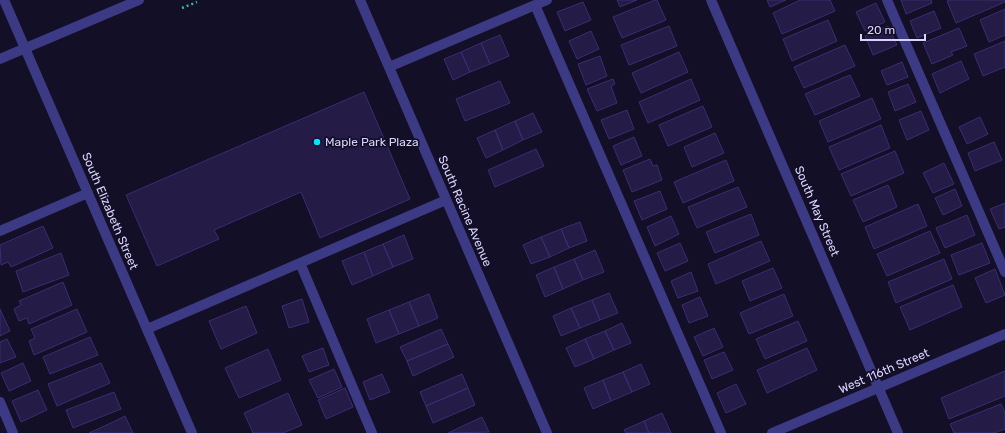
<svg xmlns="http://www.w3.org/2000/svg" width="1005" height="433" font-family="Rubik,sans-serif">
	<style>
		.building { fill: #241b47; stroke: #3b2d73 }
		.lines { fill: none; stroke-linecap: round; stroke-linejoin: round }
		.path { stroke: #2fb8b0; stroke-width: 2.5; stroke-dasharray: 2 3; stroke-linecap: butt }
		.minor { stroke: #3d3a85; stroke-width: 10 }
		.poi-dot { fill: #00e5ff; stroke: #130f26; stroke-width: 1.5 }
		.labels { text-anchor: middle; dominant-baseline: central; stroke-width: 3.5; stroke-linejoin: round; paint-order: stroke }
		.poi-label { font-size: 12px; fill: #d9d4ff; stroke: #130f26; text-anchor: start }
		.street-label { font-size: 12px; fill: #d9d4ff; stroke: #130f26 }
	</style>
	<rect width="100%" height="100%" fill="#130f26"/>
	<!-- building -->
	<path class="building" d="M617,0H637L620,7Z
		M655,0H657L666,20L622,38L613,17Z
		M767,0H786L770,7Z
		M800,0H830L835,11L782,34L773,13Z
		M901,0H931L932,3L906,14Z
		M950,0H1005V2L956,23L947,1Z
		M583,2L591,20L565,31L557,12Z
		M876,3L885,22L865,31L856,12Z
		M1005,9V35L989,42L980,20Z
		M934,11L941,28L917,38L910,21Z
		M828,20L837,41L792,61L783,39Z
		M669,26L677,46L629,65L621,45Z
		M888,26L897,45L873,55L865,36Z
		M959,28L967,46L951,52L953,55L932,64L923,43Z
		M591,31L599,49L577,59L569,41Z
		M500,35L509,56L490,64L481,43Z
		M1005,41V67L983,76L974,54Z
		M481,43L490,64L470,72L461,52Z
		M845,45L855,66L804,88L794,67Z
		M461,52L470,72L453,80L444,59Z
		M679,52L688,72L641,93L632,73Z
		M600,56L607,76L586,85L578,64Z
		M961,61L969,79L940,93L932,74Z
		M902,62L908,77L887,85L881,71Z
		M850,75L860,96L815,115L805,94Z
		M613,79L615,84L611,86L617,103L597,111L587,89Z
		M691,79L700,100L648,123L639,102Z
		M500,81L510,103L465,121L456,99Z
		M908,84L916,102L895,111L888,92Z
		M364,92L410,199L320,238L301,192L214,230L219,239L157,266L126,195Z
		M872,98L881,119L828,142L819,121Z
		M703,106L712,127L668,146L659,125Z
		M627,110L634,129L609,139L601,120Z
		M921,111L929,130L907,140L899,120Z
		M533,113L542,132L523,140L515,121Z
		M980,117L988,134L967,144L959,127Z
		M515,121L523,140L503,150L495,130Z
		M881,125L890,148L839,170L829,147Z
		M495,130L503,150L486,158L477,138Z
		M715,133L724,153L692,167L684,147Z
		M634,137L642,156L621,165L613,146Z
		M994,142L1002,160L975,171L968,153Z
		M536,149L544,166L495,187L488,170Z
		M895,151L904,173L851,196L841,174Z
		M650,159L653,166L657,165L662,180L632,192L623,170Z
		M726,160L734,181L683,203L674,182Z
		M944,163L954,184L933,193L923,173Z
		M888,185L897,207L863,222L853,200Z
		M738,187L747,207L697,228L688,207Z
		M955,189L962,206L943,215L935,198Z
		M660,191L667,209L642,220L634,201Z
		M1005,203V227L999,229L990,209Z
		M918,204L927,226L874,249L865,227Z
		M751,214L759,235L715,253L706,232Z
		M967,215L975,235L945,248L936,228Z
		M671,216L679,234L655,246L647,227Z
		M580,222L587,241L569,248L561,229Z
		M43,226L53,248L11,267L8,262L1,265L0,245Z
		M561,229L569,248L550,257L541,237Z
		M930,231L940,253L887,276L877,254Z
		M404,235L413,259L393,267L383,244Z
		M541,237L550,257L531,264L523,245Z
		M761,241L770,261L716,284L708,264Z
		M680,243L688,261L665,271L657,253Z
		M982,243L990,263L959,275L951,255Z
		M383,244L393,267L373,276L364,252Z
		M595,250L604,272L583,280L574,259Z
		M364,252L373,276L352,285L342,261Z
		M61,253L69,275L23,292L16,271Z
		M574,259L583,280L563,289L554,267Z
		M944,259L952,279L896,303L888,282Z
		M554,267L563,289L545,297L536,275Z
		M773,268L782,288L750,301L742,281Z
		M995,269L1005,295L986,303L975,278Z
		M691,272L698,291L678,298L671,281Z
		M63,282L72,305L29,324L27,318L19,321L14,309L21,305L19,301Z
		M953,285L962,307L910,330L900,307Z
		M609,293L618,313L600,320L592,300Z
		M429,294L438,318L419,326L409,302Z
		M784,294L793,316L749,334L740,313Z
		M700,297L708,316L689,323L682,305Z
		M302,299L309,322L289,328L282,306Z
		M592,300L600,320L580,328L571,308Z
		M409,302L419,326L399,334L389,310Z
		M246,306L257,333L221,349L209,321Z
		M571,308L580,328L561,336L553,316Z
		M0,309L10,331L0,336Z
		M77,309L87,332L34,355L29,341L35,338L31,329Z
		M389,310L399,334L376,343L367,319Z
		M798,321L807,341L765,359L756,339Z
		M622,323L631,343L614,350L605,331Z
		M714,328L723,347L703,356L694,337Z
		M441,329L448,344L407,361L400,347Z
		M605,331L614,350L594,359L585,339Z
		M90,337L98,355L50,374L43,357Z
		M7,339L16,357L0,363V342Z
		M585,339L594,359L575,367L566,348Z
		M448,344L454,357L413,376L407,361Z
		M323,348L329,365L309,372L302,356Z
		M807,348L817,370L767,393L757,370Z
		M268,349L281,380L239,398L225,368Z
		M724,352L733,370L712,379L704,360Z
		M23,363L31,381L9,391L1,373Z
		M101,363L110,383L57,406L48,384Z
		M641,364L650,384L632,392L623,372Z
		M334,369L342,387L318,398L309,380Z
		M1005,371V396L949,419L941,398Z
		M623,372L632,392L611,401L603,380Z
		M382,374L390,392L370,400L363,382Z
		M462,374L468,388L426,406L420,392Z
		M603,380L611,401L593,409L584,388Z
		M736,384L746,404L726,413L717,393Z
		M345,388L353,407L326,419L318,400Z
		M468,388L475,405L433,423L426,406Z
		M38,390L47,410L21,422L12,401Z
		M114,392L121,409L73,428L66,410Z
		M288,393L302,425L283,433H253L244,413Z
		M1001,404L1005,413V429L994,433H954L950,424Z
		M662,413L671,433H649L644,421Z
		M125,416L133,433H89L113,422Z
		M482,417L489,432L448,433Z
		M644,421L649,433H626L624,430Z"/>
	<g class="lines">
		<!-- path -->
		<path class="path" d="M182,8L197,2"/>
		<!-- minor -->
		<path class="minor" d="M4,0L192,433
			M360,0L547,433
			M711,0L898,433
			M887,0L1005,272
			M535,5L721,433
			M0,59L139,0
			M389,67L547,0
			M0,231L88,193
			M300,263L372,433
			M147,329L446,200
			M0,402L13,433
			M772,433L1005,334"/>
	</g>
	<!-- markers -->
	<circle class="poi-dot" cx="317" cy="142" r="4"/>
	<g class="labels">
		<!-- poi labels -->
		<g class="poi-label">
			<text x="325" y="142">Maple Park Plaza</text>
		</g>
		<!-- street labels -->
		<g class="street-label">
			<text transform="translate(110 211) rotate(67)">South Elizabeth Street</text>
			<text transform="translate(465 211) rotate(67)">South Racine Avenue</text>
			<text transform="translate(817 211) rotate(67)">South May Street</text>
			<text transform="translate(884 371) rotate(-23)">West 116th Street</text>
		</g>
	</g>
	<!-- scale -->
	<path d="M861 34v6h64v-6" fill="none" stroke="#d9d4ff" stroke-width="2"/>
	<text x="867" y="34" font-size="12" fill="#d9d4ff" stroke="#130f26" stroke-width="3" paint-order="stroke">20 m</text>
</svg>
